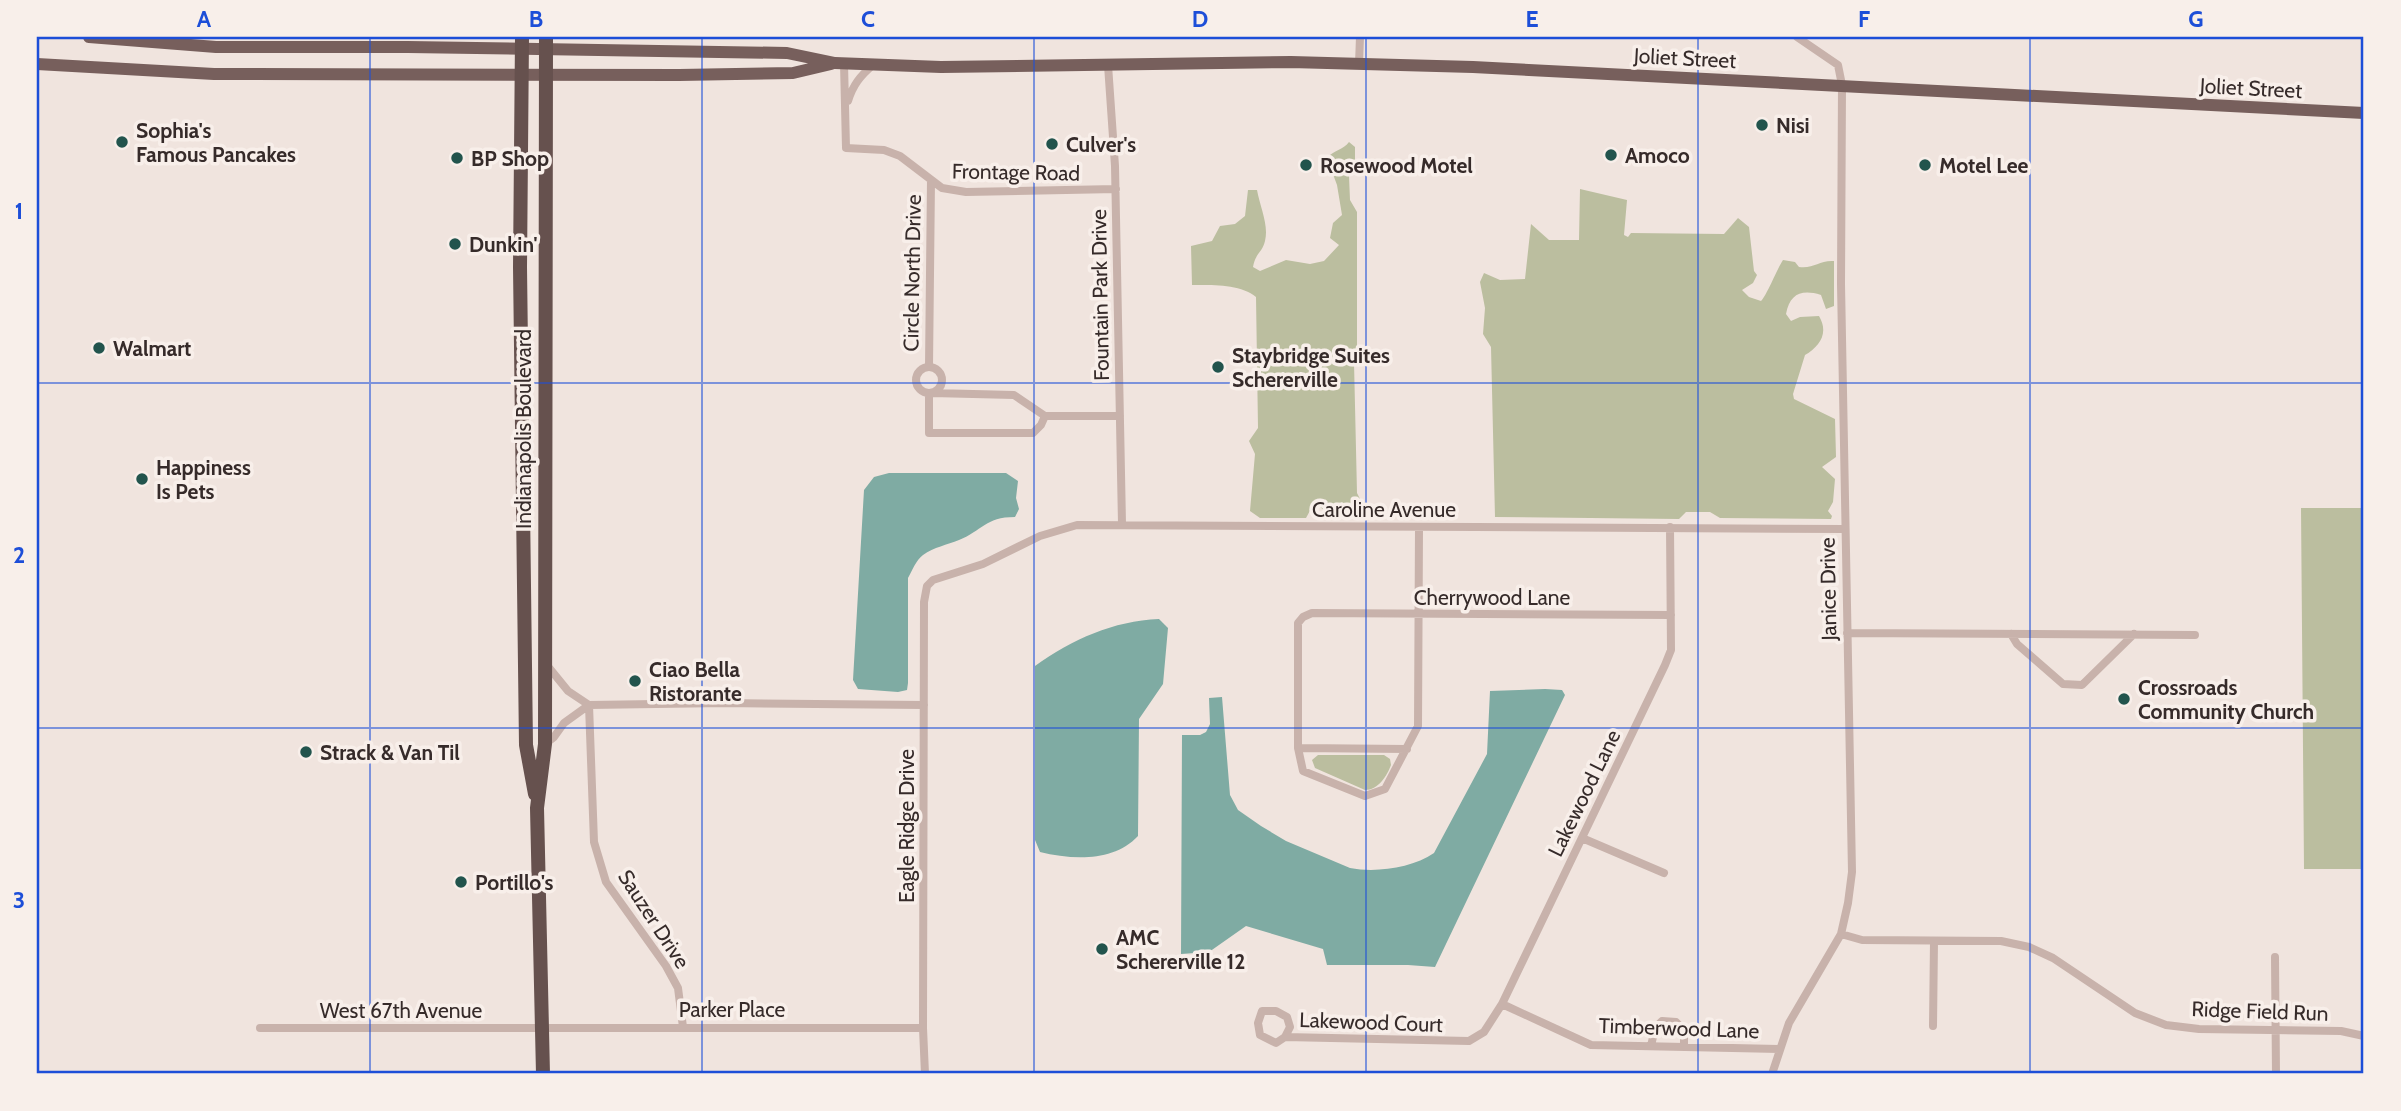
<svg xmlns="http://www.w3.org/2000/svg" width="2401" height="1111" font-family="Cabin,sans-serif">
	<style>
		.green { fill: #bbbe9f }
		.water { fill: #7faba3 }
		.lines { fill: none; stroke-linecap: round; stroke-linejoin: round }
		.minor { stroke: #c8b2ab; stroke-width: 8 }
		.primary { stroke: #775f5c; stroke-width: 12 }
		.trunk { stroke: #66514e; stroke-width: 14 }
		.grid { fill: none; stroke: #1d4ed8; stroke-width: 2; stroke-opacity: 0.55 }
		.poi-dot { fill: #22544d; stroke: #f8efea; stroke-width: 2.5 }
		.labels { text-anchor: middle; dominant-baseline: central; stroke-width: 7; stroke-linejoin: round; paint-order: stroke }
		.street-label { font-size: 21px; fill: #362b2a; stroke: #f8efea }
		.poi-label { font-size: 21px; font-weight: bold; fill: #362b2a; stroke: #f8efea; text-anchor: start }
		.neatline { fill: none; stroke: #1d4ed8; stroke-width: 2.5 }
		.grid-label { font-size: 23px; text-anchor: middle; font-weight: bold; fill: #1d4ed8 }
	</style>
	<rect width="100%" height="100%" fill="#f0e4de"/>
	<!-- green -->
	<path class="green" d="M1349,142L1355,147V172L1349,176L1350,200L1357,212V361L1354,362L1357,493L1361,501L1377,507L1369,514L1359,511L1327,512L1317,505L1312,507L1306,518H1260L1250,511L1255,454L1249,441L1258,428L1256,297C1241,284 1212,285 1192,285L1191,246L1212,241L1220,226L1235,224L1245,216L1248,190H1257C1260,207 1269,225 1265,241C1262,253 1256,252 1253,267L1260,271L1286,260L1310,264L1324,261L1339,245L1330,238L1333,223L1342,215L1337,185L1327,158C1334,150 1343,150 1349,142Z
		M1580,189L1627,200L1624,235L1628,237L1631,233L1724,234L1738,218L1749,227L1754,271L1757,275L1753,283L1742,290L1749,297L1761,301C1767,295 1776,271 1783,260L1795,262L1799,267C1814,269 1819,260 1834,261V306L1826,309L1821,295C1801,289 1790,294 1786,314L1791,321L1800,317L1819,316C1829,333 1820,346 1805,355L1793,394L1794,399L1835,419L1836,457L1822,467L1835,479L1833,502L1828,511L1832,516L1831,519L1720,518L1710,512H1686L1679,519L1495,517L1491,347L1483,334L1485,308L1480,282L1484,273L1500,280L1525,279L1531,224L1549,240H1579Z
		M2301,508H2364V869H2304Z
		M1318,755H1384L1390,759L1391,765C1387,776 1378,790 1365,790L1315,768L1312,760Z"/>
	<!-- water -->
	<path class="water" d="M889,473H1006L1018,481L1016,498L1019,509L1015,517C985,517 982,531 959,540C947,545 934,547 923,555C916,560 912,571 908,578V683L907,690L898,692L858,689L853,680L864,490L874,477Z
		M1159,619L1168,628L1163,684L1139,719L1138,836C1114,862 1073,860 1040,852L1035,840V666C1073,639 1113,621 1159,619Z
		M1545,689L1562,690L1565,695L1435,967L1408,965H1327L1323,949L1246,926L1209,952L1181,954L1182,735H1200L1206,732L1210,724L1209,698L1222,697L1230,795L1238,810L1261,826L1286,841L1350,868C1376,873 1412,868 1434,853L1487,754L1490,691Z"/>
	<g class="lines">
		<!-- minor -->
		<path class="minor" d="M844,63L846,148L884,150L900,156L942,188L966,192L1116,189
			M1359,64L1360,37
			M1108,65L1115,166L1122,524
			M848,101C853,85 860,76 874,64
			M916 380a13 13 0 1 1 26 0a13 13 0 1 1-26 0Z
			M929,367L931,180
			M932,393L1014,395L1045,416
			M929,394V433H1033L1041,425L1045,416H1120
			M1419,527L1418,726L1385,789L1365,796L1303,771L1298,748V623L1303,617L1312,613L1671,615
			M1847,633L2195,635
			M2011,634L2017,644L2063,684L2082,685L2134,634
			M546,664L568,691L589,705
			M589,705L594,842L606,882L666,966L678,988L683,1027
			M545,744L554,737L564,723L589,705L724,703L924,705
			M1298,748L1407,749
			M1582,838L1664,873
			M1841,934L1862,940L2001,941L2029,947L2053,958L2135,1013L2166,1025L2199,1029L2341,1031L2364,1036
			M2275,957L2276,1074
			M1502,1004L1591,1045L1779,1049
			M1933,1026L1934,941
			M260,1028H923
			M1285,1037L1290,1027L1287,1017L1276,1011H1262L1258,1023L1260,1035L1276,1043L1285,1037L1469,1041L1484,1032L1502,1004L1665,665L1671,650L1670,527
			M1651,1046L1655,1028L1662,1021L1676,1022L1684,1030V1047
			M925,1074L923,1028L924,602L927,586L933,580L983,564L1040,536L1077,525L1845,529
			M1772,1074L1789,1023L1841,934L1848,903L1852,872L1841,284L1842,85L1838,65L1797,37"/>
		<!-- primary -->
		<path class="primary" d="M89,37L216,47H408L787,53L835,63L941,67L1291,62L1473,67L2364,113
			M37,64L214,74L679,75L793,73L831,64"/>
		<!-- trunk -->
		<path class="trunk" d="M522,37L520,267L526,745L535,794
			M543,1074L537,808L545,744L546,37"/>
	</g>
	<!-- grid -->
	<path class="grid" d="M370,37V1074M702,37V1074M1034,37V1074M1366,37V1074M1698,37V1074M2030,37V1074M37,383H2364M37,728H2364"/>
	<!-- markers -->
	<g class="poi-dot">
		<circle cx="1762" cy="125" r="7"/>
		<circle cx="122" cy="142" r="7"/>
		<circle cx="1052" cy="144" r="7"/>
		<circle cx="1611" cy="155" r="7"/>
		<circle cx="457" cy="158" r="7"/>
		<circle cx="1306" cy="165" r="7"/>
		<circle cx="1925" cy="165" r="7"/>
		<circle cx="455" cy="244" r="7"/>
		<circle cx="99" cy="348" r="7"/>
		<circle cx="1218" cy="367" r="7"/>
		<circle cx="142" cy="479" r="7"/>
		<circle cx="635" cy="681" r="7"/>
		<circle cx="2124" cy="699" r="7"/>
		<circle cx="306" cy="752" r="7"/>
		<circle cx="461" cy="882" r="7"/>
		<circle cx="1102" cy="949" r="7"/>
	</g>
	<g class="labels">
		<!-- street labels -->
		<g class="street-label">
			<text transform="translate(1685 58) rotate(3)">Joliet Street</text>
			<text transform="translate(2251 88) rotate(3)">Joliet Street</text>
			<text transform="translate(1016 172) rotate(1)">Frontage Road</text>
			<text transform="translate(912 273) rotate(-89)">Circle North Drive</text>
			<text transform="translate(1100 295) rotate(-91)">Fountain Park Drive</text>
			<text transform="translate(523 429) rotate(-90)">Indianapolis Boulevard</text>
			<text x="1384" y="509">Caroline Avenue</text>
			<text transform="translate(1828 589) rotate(-91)">Janice Drive</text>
			<text x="1492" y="597">Cherrywood Lane</text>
			<text transform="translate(1584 793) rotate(-64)">Lakewood Lane</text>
			<text transform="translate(906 826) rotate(-90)">Eagle Ridge Drive</text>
			<text transform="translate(654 919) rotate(57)">Sauzer Drive</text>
			<text x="732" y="1009">Parker Place</text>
			<text x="401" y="1010">West 67th Avenue</text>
			<text transform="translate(2260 1011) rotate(2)">Ridge Field Run</text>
			<text transform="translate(1371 1022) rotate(2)">Lakewood Court</text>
			<text transform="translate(1679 1028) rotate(2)">Timberwood Lane</text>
		</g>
		<!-- poi labels -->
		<g class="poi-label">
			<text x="1776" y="125">Nisi</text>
			<text x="136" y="130">Sophia's<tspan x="136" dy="24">Famous Pancakes</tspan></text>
			<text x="1066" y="144">Culver's</text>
			<text x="1625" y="155">Amoco</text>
			<text x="471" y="158">BP Shop</text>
			<text x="1320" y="165">Rosewood Motel</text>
			<text x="1939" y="165">Motel Lee</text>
			<text x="469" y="244">Dunkin'</text>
			<text x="113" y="348">Walmart</text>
			<text x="1232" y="355">Staybridge Suites<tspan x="1232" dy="24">Schererville</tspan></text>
			<text x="156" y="467">Happiness<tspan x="156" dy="24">Is Pets</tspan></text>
			<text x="649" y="669">Ciao Bella<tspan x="649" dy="24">Ristorante</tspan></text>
			<text x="2138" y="687">Crossroads<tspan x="2138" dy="24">Community Church</tspan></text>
			<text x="320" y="752">Strack &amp; Van Til</text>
			<text x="475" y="882">Portillo's</text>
			<text x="1116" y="937">AMC<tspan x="1116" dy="24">Schererville 12</tspan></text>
		</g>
	</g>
	<!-- border -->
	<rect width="2401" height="1111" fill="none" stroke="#f8efea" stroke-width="77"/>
	<rect x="38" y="38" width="2324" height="1034" class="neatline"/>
	<g class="grid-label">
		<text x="204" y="27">A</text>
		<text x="536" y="27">B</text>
		<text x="868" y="27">C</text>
		<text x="1200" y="27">D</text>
		<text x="1532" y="27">E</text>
		<text x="1864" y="27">F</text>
		<text x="2196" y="27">G</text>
		<text x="19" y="219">1</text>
		<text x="19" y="563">2</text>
		<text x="19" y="908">3</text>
	</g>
</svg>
